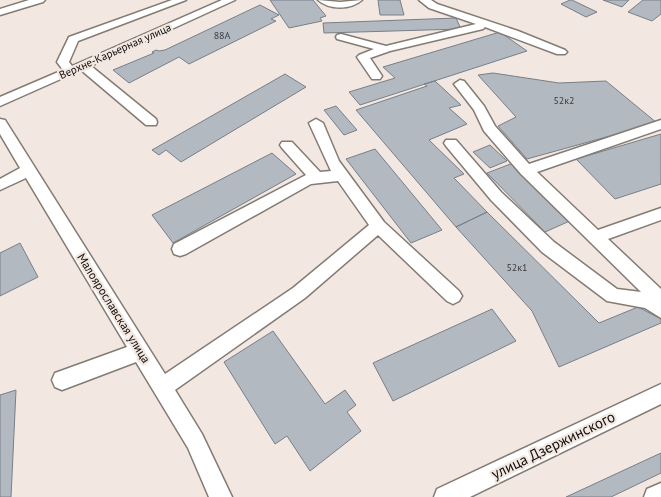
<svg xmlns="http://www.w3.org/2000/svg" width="661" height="497" font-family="'PT Sans',sans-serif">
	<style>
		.building { fill: #b2b9c1; stroke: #787f87 }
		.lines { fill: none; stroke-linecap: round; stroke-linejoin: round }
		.minor-casing { stroke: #837b74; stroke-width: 3 }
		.minor { fill: #fff; fill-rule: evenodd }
		.labels { text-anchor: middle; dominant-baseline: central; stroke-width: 4.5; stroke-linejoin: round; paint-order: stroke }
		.number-label { font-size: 10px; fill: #383838 }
		.far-street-label { font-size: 11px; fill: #100d0b; stroke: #f2e8e1 }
		.street-label { font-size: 12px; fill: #100d0b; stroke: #f2e8e1 }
		.near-street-label { font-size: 15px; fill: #100d0b; stroke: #f2e8e1 }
	</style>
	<rect width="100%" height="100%" fill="#f2e8e1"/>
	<!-- building -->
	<path class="building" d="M270,0H313L326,16L320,18L322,21L289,28Z
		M378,0H400L404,15H380Z
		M570,0H572L597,12L586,17L561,4Z
		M603,0H629L622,7Z
		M643,0H661V14L652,21L628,12Z
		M260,5L279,15L271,19L276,21L189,64L179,57L129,83L113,70L154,53L152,52L156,50L159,51L165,50Z
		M456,18L461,29L324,33L323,23Z
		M500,32L527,51L360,105L349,92L395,78L383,67Z
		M493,73L559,83L606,81L657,123L527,159L498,126L516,117L478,75Z
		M285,74L306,87L181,162L166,150L159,155L152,150Z
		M435,81L461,105L449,108L467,124L429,140L464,174L454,178L487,212L456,227L356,110L427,86L424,84Z
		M336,106L357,130L344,135L324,110Z
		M661,134V184L615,199L576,159Z
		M490,145L507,161L490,168L473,152Z
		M375,149L442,230L411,243L346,159Z
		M272,153L296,174L173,243L152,215Z
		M513,163L572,220L545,232L487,173Z
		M487,212L599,323L638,307L661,319V323L559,367L532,311L456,227Z
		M20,243L38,277L0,296V253Z
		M492,309L516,341L393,401L373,363Z
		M273,331L325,404L345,390L356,405L347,412L361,431L310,471L287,436L275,444L224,362Z
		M16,390L11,497H0V395Z
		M661,453V473L611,497H566Z"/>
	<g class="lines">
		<!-- minor casing -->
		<g class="minor-casing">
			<path id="minor" d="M29,0H45L43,2L0,15V9Z
				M172,0H186L78,41L69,62L72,66L222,0H235L91,66L156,119L157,122L156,125H146L81,70L0,106V97L63,70L57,62L69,37Z
				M318,0L340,2L362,0C351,10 329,10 318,0Z
				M419,0H431L437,4L518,31L565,50L567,52L565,54H557L485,27L483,29L390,51L370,58L382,76L380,79H372L357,57L359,55L374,49L337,39L336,37L337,35L341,34L386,46L476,24L429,8Z
				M460,80L464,81L484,106L495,126L529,164L661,120V129L537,172L598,230L661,208V220L608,239L661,289V318L645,308L607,301L542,252L491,200L446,146L444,143L446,140H456L501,192L554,242L617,289L641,292L521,174L484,131L474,110L454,84Z
				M0,119L5,120L165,374L293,288L369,225L338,181L311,184L186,254L180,256L174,254L172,249L174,244L306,175L282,148L280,145L282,142H292L320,172L331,171L309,123L316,119L323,123L339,161L384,222L459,291L462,296L459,301L453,304L447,301L378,235L305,298L175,390L202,434L232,497H209L188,448L136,362L62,390L55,387L52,380L55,373L127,347L26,178L0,190V179L20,168L0,134Z
				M661,384V404L470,497H434L437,489Z
				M661,483V497H644L647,489Z"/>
		</g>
		<!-- minor -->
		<use href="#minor" class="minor"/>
	</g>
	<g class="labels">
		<!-- number labels -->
		<g class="number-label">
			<text x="222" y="35">88А</text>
			<text x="564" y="100">52к2</text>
			<text x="517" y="267">52к1</text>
		</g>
		<!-- far-street labels -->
		<g class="far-street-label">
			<text transform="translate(115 51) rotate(-24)">Верхне-Карьерная улица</text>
		</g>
		<!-- street labels -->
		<g class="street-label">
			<text transform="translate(114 308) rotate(58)">Малоярославская улица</text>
		</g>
		<!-- near-street labels -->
		<g class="near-street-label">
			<text transform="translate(553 445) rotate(-26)">улица Дзержинского</text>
		</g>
	</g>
</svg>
